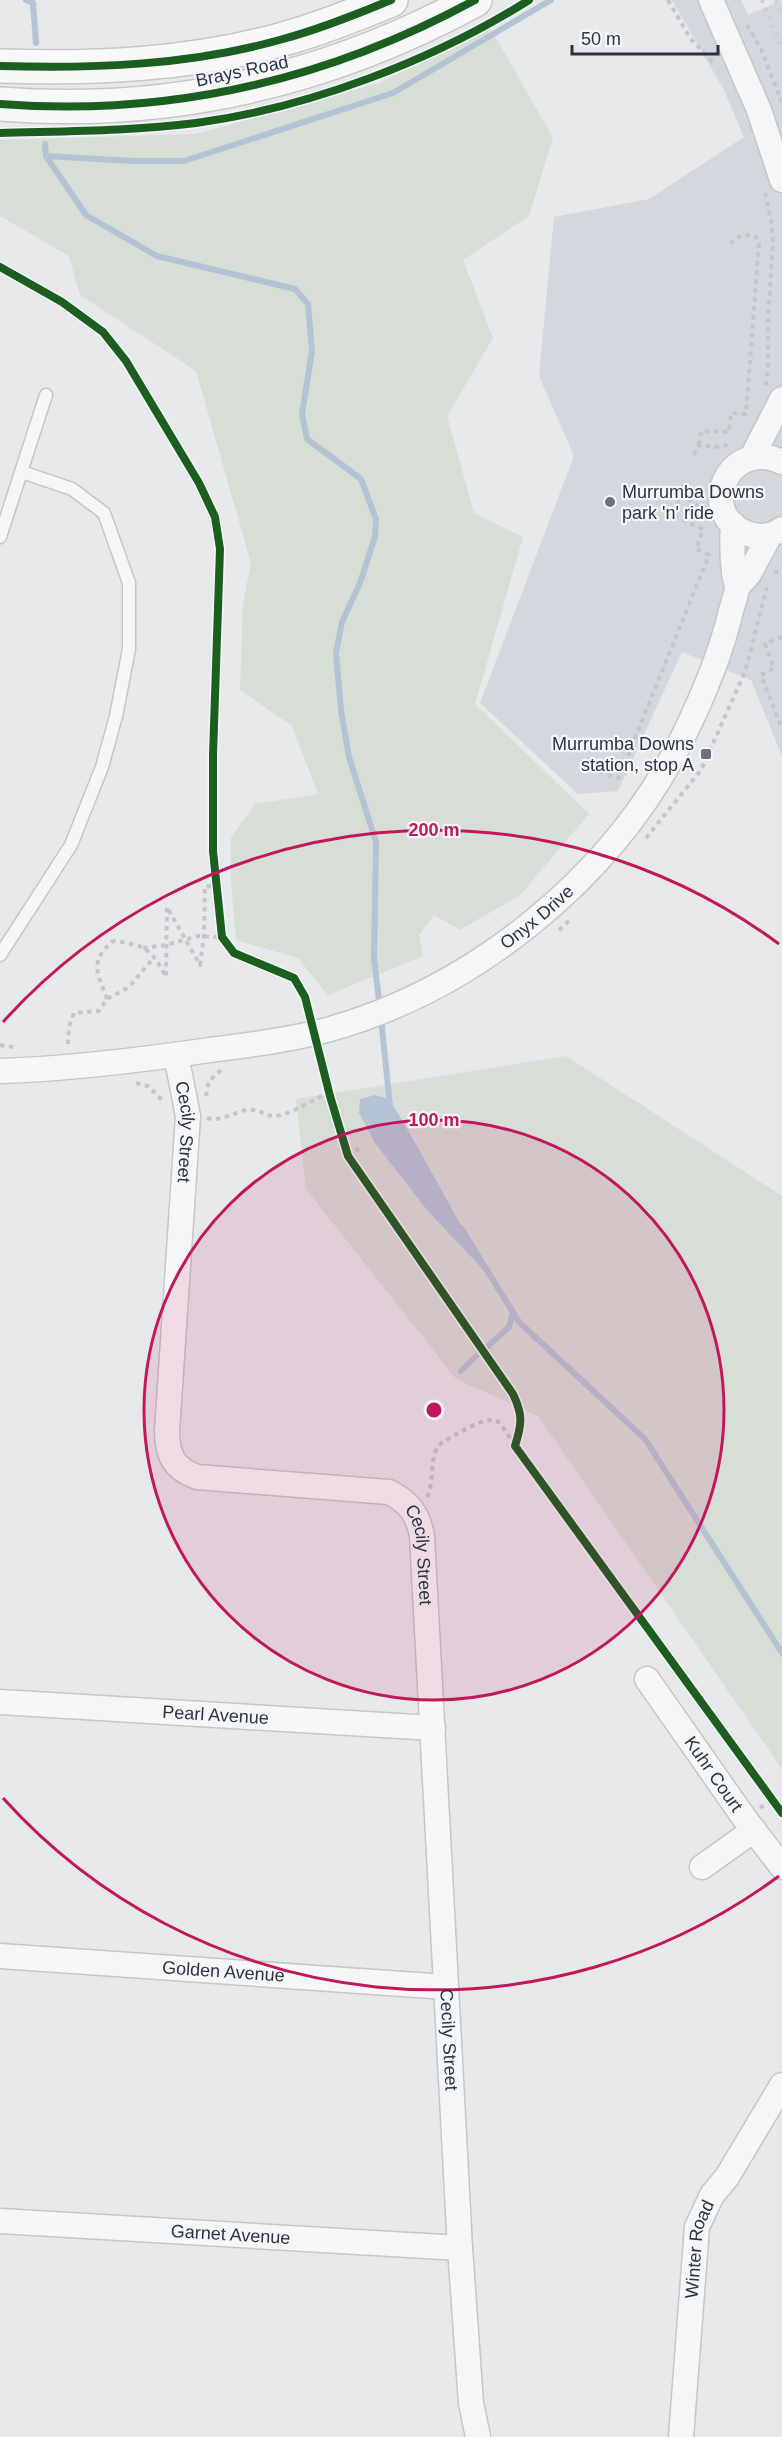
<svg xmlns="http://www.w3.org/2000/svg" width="782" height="2437" font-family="Helvetica,sans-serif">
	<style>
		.built { fill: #d4d7dd }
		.green { fill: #d6ded6 }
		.water { fill: #b4c4d5 }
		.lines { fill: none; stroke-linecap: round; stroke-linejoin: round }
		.stream { stroke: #b4c4d5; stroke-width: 6 }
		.lane-casing { stroke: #c4c6c8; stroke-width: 15 }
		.street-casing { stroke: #c4c6c8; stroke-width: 27 }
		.secondary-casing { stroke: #c4c6c8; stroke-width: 36 }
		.path { stroke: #c5c6ca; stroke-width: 4; stroke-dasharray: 4.5 4.5; stroke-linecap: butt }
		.lane { stroke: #f5f6f7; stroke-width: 12 }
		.street { stroke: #f5f6f7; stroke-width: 24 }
		.secondary { stroke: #f8f8f8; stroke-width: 33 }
		.rail { stroke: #cecfd2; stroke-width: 4.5; stroke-dasharray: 3 6; stroke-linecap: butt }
		.cycleway-casing { stroke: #f4f6f9; stroke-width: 11 }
		.cycleway { stroke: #1b5e20; stroke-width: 8 }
		.ring { fill: none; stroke: #c2185b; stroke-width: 3 }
		.poi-dot { fill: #6c737f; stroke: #f4f6f9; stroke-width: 2 }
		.labels { text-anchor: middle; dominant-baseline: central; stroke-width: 4.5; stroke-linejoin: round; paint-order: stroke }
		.street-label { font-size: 18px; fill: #2b3445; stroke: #f4f6f9 }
		.poi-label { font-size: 18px; fill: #2b3445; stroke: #f4f6f9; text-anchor: start }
		.centre { fill: #c2185b; stroke: #f4f6f9; stroke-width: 3 }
		.ring-label { font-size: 18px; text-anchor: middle; font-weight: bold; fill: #c2185b; stroke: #f4f6f9; stroke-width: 4.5; stroke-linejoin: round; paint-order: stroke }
	</style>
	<rect width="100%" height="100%" fill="#e6e8ea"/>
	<!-- built -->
	<path class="built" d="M672,0H741L748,15L782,0V756L751,680L682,652L618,791L578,794L480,703L574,456L539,376L554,217L649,199L744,137L724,90Z"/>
	<!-- green -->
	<path class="green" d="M491,29L553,138L529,216L463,260L493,338L447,416L474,513L523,537L475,704L589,814L520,895L460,930L434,915L419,935L423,956L328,995L298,958L236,940L231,882V837L255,804L318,794L292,726L240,690L243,604L251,563L196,371L80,295L69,256L0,216V140L196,134L379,83Z
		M566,1056L782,1196V1769L538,1416L456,1379L306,1189L296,1099Z"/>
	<!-- water -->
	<path class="water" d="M375,1095L389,1099C426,1158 456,1220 492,1279L427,1210L375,1143L359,1113L360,1099Z"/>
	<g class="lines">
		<!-- stream -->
		<path class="stream" d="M26,0L33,3L36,43
			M45,144L46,156L86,215L157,256L295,289L308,304L312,351L302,414L307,439L361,479L376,519L375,537L360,583L342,622L336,653L341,710L349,757L376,842L374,959L380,1008
			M46,156L133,161H184L393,93L551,0
			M381,1018L390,1106
			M461,1228L519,1322L645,1439L782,1653
			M488,1346L509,1327L513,1312
			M461,1371L478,1354"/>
		<!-- lane casing -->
		<g class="lane-casing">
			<path id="lane" d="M0,537L46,395
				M0,955L71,845L102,767L116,716L129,649V583L104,513L72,489L22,472"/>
		</g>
		<!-- street casing -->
		<g class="street-casing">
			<g id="street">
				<path d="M711,0L759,110L782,180"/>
				<path d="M752,457L782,399"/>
				<path d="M782,462C728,437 696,513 746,533C758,538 771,536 782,529"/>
				<path d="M737,587L749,574L770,535"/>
				<path id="s1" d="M176,1055L188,1116L167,1431C167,1455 174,1469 197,1477L389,1492C409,1502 418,1514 422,1536L460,2248L471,2403L478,2437"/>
				<path id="s2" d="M0,1071C71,1069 141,1060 210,1050C249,1045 289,1040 327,1030C475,989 612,877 681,741C702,699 720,657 731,611C733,603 737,594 737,586C736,581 734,576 734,571C732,556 732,539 733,524"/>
				<path id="s3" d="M647,1679L745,1819L782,1867"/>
				<path id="s4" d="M0,1702L433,1728"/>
				<path d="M702,1867L754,1830"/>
				<path id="s5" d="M0,1956L446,1987"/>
				<path id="s6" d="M0,2221L460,2248"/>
				<path id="s7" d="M681,2437L697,2227L712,2195L727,2177L782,2085"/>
			</g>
		</g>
		<!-- secondary casing -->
		<g class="secondary-casing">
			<path id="secondary" d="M0,66C94,69 192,65 283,39C320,29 355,15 391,0
				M0,104C168,117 328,80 475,0"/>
		</g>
		<!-- path -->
		<path class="path" d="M668,0L690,38L715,65
			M747,25L761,49L782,103
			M765,193L771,220L773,241L768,321V369L766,386
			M699,445L701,431L729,432L731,413L746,414L759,243L755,236L742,235L730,243
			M694,455L699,445L720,447L729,444
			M681,493L701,509
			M774,573L782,570
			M782,637L765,644L774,668L761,675L782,729
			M587,758L601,772L619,778L709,555L696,549L703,529L673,516L684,484
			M646,838L701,770L745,672L767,587
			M559,930L571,919
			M143,948L166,945L198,936L222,937
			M107,999C97,972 89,962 113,941C145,945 151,948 166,977L167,907L200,965L204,936L205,886L215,887
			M68,1044L69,1027L74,1013L99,1011L107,999L129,987L155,956
			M0,1045L13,1047
			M136,1083L148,1086L163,1101
			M206,1096L209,1081L221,1070
			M207,1118C221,1122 232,1113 246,1110C258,1108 263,1115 273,1116C287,1117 316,1098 329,1092
			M348,1156L360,1148
			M427,1497C436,1480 427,1453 443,1442C453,1436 487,1415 497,1421C504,1426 510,1439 515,1446
			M760,1808L772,1800"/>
		<!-- lane -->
		<use href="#lane" class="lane"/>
		<!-- street -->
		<use href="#street" class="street"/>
		<!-- secondary -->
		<use href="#secondary" class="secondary"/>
		<!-- rail -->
		<path class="rail" d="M762,0L782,49
			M776,0L782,16"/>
		<!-- cycleway casing -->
		<g class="cycleway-casing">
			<path id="cycleway" d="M0,66C94,69 192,65 283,39C320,29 355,15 391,0
				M0,104C168,117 328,80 475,0
				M0,133C66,131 131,131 196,123C308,108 434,60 529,0
				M0,267L62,302L103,332L126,361L199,483L215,517L220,549L213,755V851L222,937L234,953L294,978L305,997L330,1096L348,1156L513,1394C523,1415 522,1424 515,1446L782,1813"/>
		</g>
		<!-- cycleway -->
		<use href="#cycleway" class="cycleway"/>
	</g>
	<!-- distance rings -->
	<circle cx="434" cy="1410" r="290" fill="#c2185b" fill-opacity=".12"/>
	<g class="ring">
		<circle cx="434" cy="1410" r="290"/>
		<path d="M779 1876A580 580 0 0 1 3 1798M3 1022A580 580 0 0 1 779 944"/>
	</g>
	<!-- markers -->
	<g class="poi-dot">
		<circle cx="610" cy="502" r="6"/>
		<rect x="700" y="748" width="12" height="12" rx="3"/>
	</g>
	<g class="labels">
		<!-- street labels -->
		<g class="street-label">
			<text transform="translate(242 71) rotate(-12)">Brays Road</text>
			<text stroke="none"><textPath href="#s2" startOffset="570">Onyx Drive</textPath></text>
			<text stroke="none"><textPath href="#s1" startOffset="78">Cecily Street</textPath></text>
			<text stroke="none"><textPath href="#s1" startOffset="706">Cecily Street</textPath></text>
			<text stroke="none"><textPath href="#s4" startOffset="216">Pearl Avenue</textPath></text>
			<text stroke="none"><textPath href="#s3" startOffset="116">Kuhr Court</textPath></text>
			<text stroke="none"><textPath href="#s5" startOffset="224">Golden Avenue</textPath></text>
			<text stroke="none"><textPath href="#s1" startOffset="1192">Cecily Street</textPath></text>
			<text stroke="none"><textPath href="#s6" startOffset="231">Garnet Avenue</textPath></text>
			<text stroke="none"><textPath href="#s7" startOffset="189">Winter Road</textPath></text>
		</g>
		<!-- poi labels -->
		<g class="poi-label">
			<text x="622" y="492">Murrumba Downs<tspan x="622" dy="21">park 'n' ride</tspan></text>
			<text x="694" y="744" text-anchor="end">Murrumba Downs<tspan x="694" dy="21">station, stop A</tspan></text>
		</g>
	</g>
	<circle cx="434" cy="1410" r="9" class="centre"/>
	<g class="ring-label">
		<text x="434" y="836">200 m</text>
		<text x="434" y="1126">100 m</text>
	</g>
	<!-- scale -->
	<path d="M572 45v9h146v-9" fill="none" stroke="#2b3445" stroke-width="3"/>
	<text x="581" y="45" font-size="18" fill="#2b3445" stroke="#f4f6f9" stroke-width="4.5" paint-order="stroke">50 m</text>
</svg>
